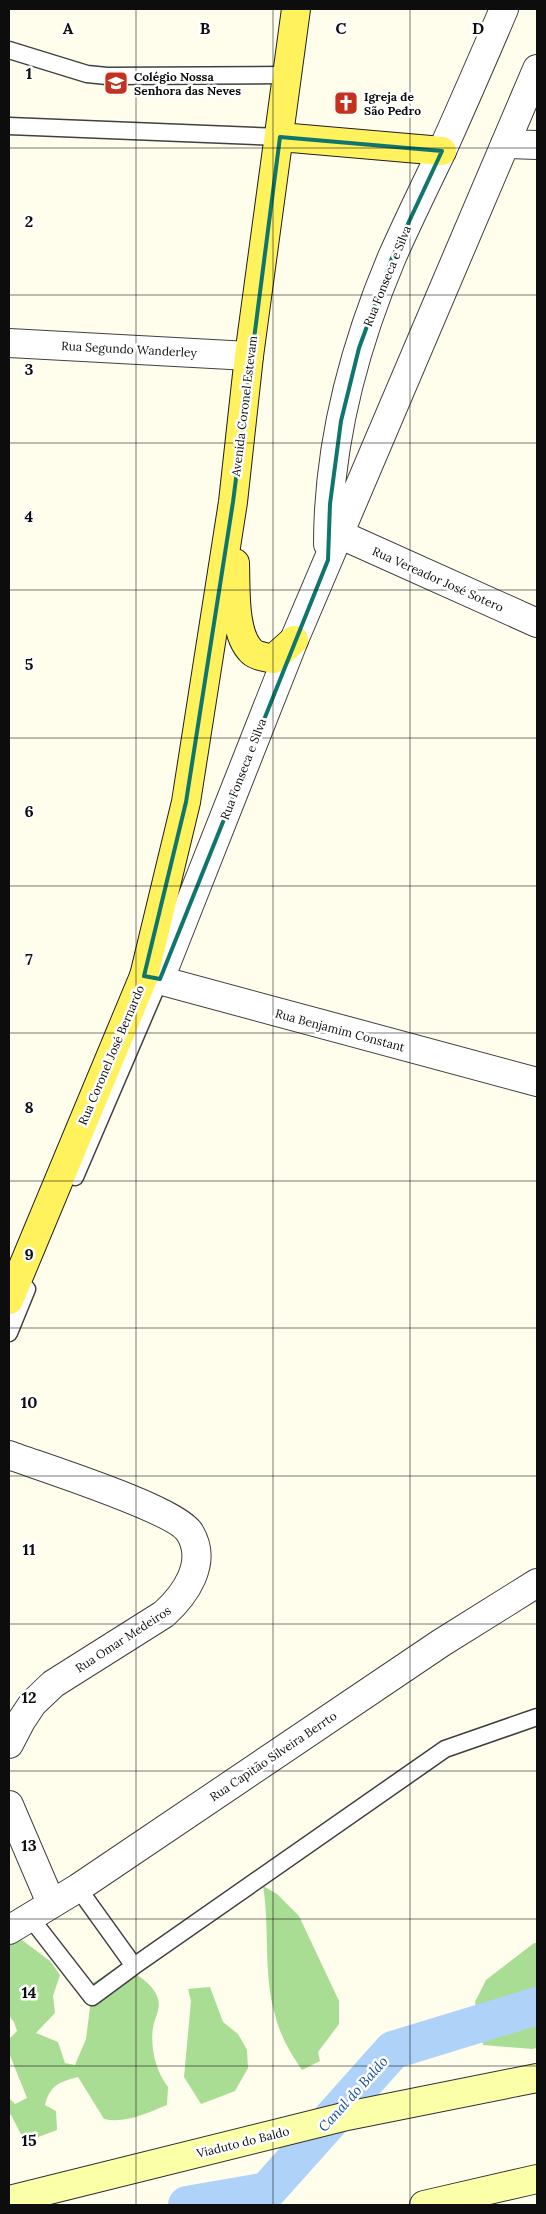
<svg xmlns="http://www.w3.org/2000/svg" width="546" height="2214" font-family="Lora,serif">
	<style>
		.forest { fill: #a9dd93 }
		.lines { fill: none; stroke-linecap: round; stroke-linejoin: round }
		.canal { stroke: #afd2f9; stroke-width: 38 }
		.service-casing { stroke: #404040; stroke-width: 19 }
		.minor-casing { stroke: #404040; stroke-width: 30 }
		.tertiary-casing { stroke: #404040; stroke-width: 30 }
		.secondary-casing { stroke: #2f2f2f; stroke-width: 30 }
		.primary-casing { stroke: #1e1e1e; stroke-width: 30 }
		.service { stroke: #fff; stroke-width: 16 }
		.minor { stroke: #fff; stroke-width: 28 }
		.tertiary { stroke: #fff; stroke-width: 28 }
		.secondary { stroke: #fbffa8; stroke-width: 28 }
		.primary { stroke: #fff25d; stroke-width: 28 }
		.marked { fill: none; stroke: #0f766e; stroke-width: 4; stroke-linejoin: round }
		.grid { fill: none; stroke: #0d0d0d; stroke-width: 1; stroke-opacity: 0.55 }
		.labels { text-anchor: middle; dominant-baseline: central; stroke-width: 5; stroke-linejoin: round; paint-order: stroke }
		.poi-label { font-size: 12px; font-weight: bold; fill: #0d0d0d; stroke: #fff; text-anchor: start }
		.street-label { font-size: 12px; fill: #0d0d0d; stroke: #fff }
		.water-label { font-size: 14px; font-style: italic; fill: #104ca5; stroke: #fff }
		.grid-label { font-size: 16px; text-anchor: middle; font-weight: bold; fill: #0d0d0d; stroke: #fff; stroke-width: 5; stroke-linejoin: round; paint-order: stroke }
	</style>
	<rect width="100%" height="100%" fill="#fffeed"/>
	<!-- forest -->
	<path class="forest" d="M263,1886L277,1894L299,1916L339,2001V2024L318,2052L320,2061L302,2070C290,2053 280,2035 275,2015C263,1973 270,1928 263,1886Z
		M22,1940L50,1961L60,1975L53,1996L55,2013L36,2033L58,2042L65,2063L75,2065L86,2039L93,1983L120,1965C132,1972 150,1981 156,1994C163,2007 155,2015 153,2028C150,2047 156,2072 168,2087L167,2105C147,2113 125,2124 104,2119L78,2077C59,2082 50,2085 45,2105L56,2111L57,2130L25,2142L11,2115L9,2114V2098L15,2104L27,2098L9,2053V2039L17,2031L14,2022L9,2016V1945Z
		M534,1943H537V2048L532,2049L483,2045L475,2002L486,1980Z
		M210,1987L223,2022L238,2034L247,2050L248,2068L235,2091L201,2104L184,2077L191,2001L188,1989Z"/>
	<g class="lines">
		<!-- canal -->
		<path class="canal" d="M187,2205L267,2191L393,2050L537,2006"/>
		<!-- service casing -->
		<g class="service-casing">
			<path id="service" d="M9,50L87,74L107,76L288,75
				M9,126L280,137
				M75,1177L160,979
				M9,1333L27,1289
				M78,1888L134,1966
				M29,1916L92,1997L134,1966L445,1749L537,1717"/>
		</g>
		<!-- minor casing -->
		<g class="minor-casing">
			<path id="minor" d="M505,144L537,145
				M339,534L537,623
				M328,544C328,446 354,347 392,257C408,221 425,186 442,151C463,104 484,56 504,9
				M144,976L537,1082
				M160,979L294,640L537,69
				M9,1455C41,1467 176,1509 190,1533C208,1563 185,1595 164,1614L53,1684L33,1703L21,1721L9,1744
				M9,1805L51,1903"/>
		</g>
		<!-- tertiary casing -->
		<g class="tertiary-casing">
			<path id="tertiary" d="M9,343L249,356
				M9,1930L78,1888L441,1643L537,1583"/>
		</g>
		<!-- secondary casing -->
		<g class="secondary-casing">
			<path id="secondary" d="M9,2200L347,2116L537,2078
				M424,2205L537,2179"/>
		</g>
		<!-- primary casing -->
		<g class="primary-casing">
			<path id="primary" d="M280,137L442,151
				M235,563C236,588 233,633 251,651C255,656 266,657 273,659L294,640
				M9,1300L144,976L186,802L233,502L249,356L296,9"/>
		</g>
		<!-- service -->
		<use href="#service" class="service"/>
		<!-- minor -->
		<use href="#minor" class="minor"/>
		<!-- tertiary -->
		<use href="#tertiary" class="tertiary"/>
		<!-- secondary -->
		<use href="#secondary" class="secondary"/>
		<!-- primary -->
		<use href="#primary" class="primary"/>
	</g>
	<!-- marked area -->
	<path class="marked" d="M280,137L442,151L392,258L359,348L341,421L330,504L328,560L160,979L144,976L186,802L233,502Z"/>
	<!-- grid -->
	<path class="grid" d="M136,9V2205M273,9V2205M410,9V2205M9,148H537M9,295H537M9,443H537M9,590H537M9,738H537M9,886H537M9,1033H537M9,1181H537M9,1328H537M9,1476H537M9,1624H537M9,1771H537M9,1919H537M9,2066H537"/>
	<!-- icons -->
	<defs>
		<g id="school-square" transform="scale(1.25)"><rect x="-9" y="-9" width="18" height="18" rx="4" fill="#c4311e" stroke="#fff"/><path d="M0-5L7-2L0 1L-7-2ZM-4 1L0 2.5L4 1V4Q0 6-4 4Z" fill="#fff"/></g>
		<g id="church-square" transform="scale(1.25)"><rect x="-9" y="-9" width="18" height="18" rx="4" fill="#c4311e" stroke="#fff"/><path d="M-1.2-6h2.4v3.5h3.3v2.4h-3.3V6h-2.4V-.1h-3.3v-2.4h3.3Z" fill="#fff"/></g>
	</defs>
	<g fill-rule="evenodd">
		<use href="#school-square" x="116" y="83"/>
		<use href="#church-square" x="346" y="103"/>
	</g>
	<g class="labels">
		<!-- poi labels -->
		<g class="poi-label">
			<text x="134" y="76">Colégio Nossa<tspan x="134" dy="14">Senhora das Neves</tspan></text>
			<text x="364" y="96">Igreja de<tspan x="364" dy="14">São Pedro</tspan></text>
		</g>
		<!-- street labels -->
		<g class="street-label">
			<text transform="translate(387 276) rotate(-68)">Rua Fonseca e Silva</text>
			<text transform="translate(129 349) rotate(3)">Rua Segundo Wanderley</text>
			<text transform="translate(244 406) rotate(-83)">Avenida Coronel Estevam</text>
			<text transform="translate(438 579) rotate(24)">Rua Vereador José Sotero</text>
			<text transform="translate(243 769) rotate(-69)">Rua Fonseca e Silva</text>
			<text transform="translate(340 1030) rotate(15)">Rua Benjamim Constant</text>
			<text transform="translate(111 1055) rotate(-67)">Rua Coronel José Bernardo</text>
			<text transform="translate(123 1639) rotate(-33)">Rua Omar Medeiros</text>
			<text transform="translate(273 1756) rotate(-34)">Rua Capitão Silveira Berrto</text>
			<text transform="translate(243 2142) rotate(-14)">Viaduto do Baldo</text>
		</g>
		<!-- water labels -->
		<g class="water-label">
			<text transform="translate(353 2094) rotate(-48)">Canal do Baldo</text>
		</g>
	</g>
	<g class="grid-label">
		<text x="68" y="34">A</text>
		<text x="205" y="34">B</text>
		<text x="341" y="34">C</text>
		<text x="478" y="34">D</text>
		<text x="29" y="79">1</text>
		<text x="29" y="227">2</text>
		<text x="29" y="375">3</text>
		<text x="29" y="522">4</text>
		<text x="29" y="670">5</text>
		<text x="29" y="817">6</text>
		<text x="29" y="965">7</text>
		<text x="29" y="1113">8</text>
		<text x="29" y="1260">9</text>
		<text x="29" y="1408">10</text>
		<text x="29" y="1555">11</text>
		<text x="29" y="1703">12</text>
		<text x="29" y="1851">13</text>
		<text x="29" y="1998">14</text>
		<text x="29" y="2146">15</text>
	</g>
	<!-- border -->
	<rect width="546" height="2214" fill="none" stroke="#0d0d0d" stroke-width="20"/>
</svg>
